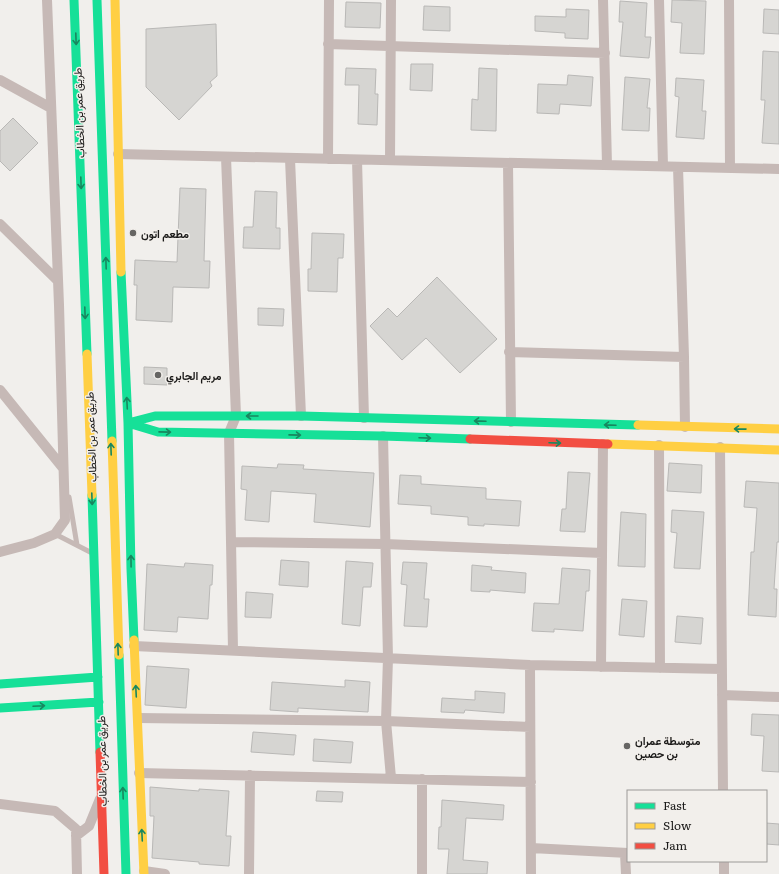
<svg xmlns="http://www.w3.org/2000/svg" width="779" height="874" font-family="Literata,Vazirmatn,serif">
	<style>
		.building { fill: #d6d5d2; stroke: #b9b8b6 }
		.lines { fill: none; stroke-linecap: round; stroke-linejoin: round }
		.lane { stroke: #c6b9b6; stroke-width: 5 }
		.street { stroke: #c6b9b6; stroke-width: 10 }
		.fast { stroke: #16e098; stroke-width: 9 }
		.slow { stroke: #ffcf43; stroke-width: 9 }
		.jam { stroke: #f24e42; stroke-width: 9 }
		.oneway { stroke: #18875f }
		.poi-dot { fill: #666563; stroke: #f2efeb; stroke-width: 1.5 }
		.labels { text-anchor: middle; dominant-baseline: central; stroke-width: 3; stroke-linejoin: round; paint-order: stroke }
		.street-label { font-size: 11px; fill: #1b1a19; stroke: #f2efeb }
		.poi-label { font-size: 11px; font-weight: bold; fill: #1b1a19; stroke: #f2efeb; text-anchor: start }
	</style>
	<rect width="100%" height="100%" fill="#f1efec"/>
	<!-- building -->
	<path class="building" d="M672,0L706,1L704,54L680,53L682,23L671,22Z
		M620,1L647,3L645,37H651L649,58L620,56L623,22H619Z
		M346,2L381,3L380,28L345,27Z
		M424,6L450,7V31L423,30Z
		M566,9L589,10L588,39L565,38V33L535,31V16L566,17Z
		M764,9L779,10V34L763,33Z
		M216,24L217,76L210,82L212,86L179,120L146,87V29Z
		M763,51L779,52V144L762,143L765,100H761Z
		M411,64H433L432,91L410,90Z
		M346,68L376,69L375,94H378L377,125L358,124L359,85H345Z
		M479,68L497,69L496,131L471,130L472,99L478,100Z
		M568,75L593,77L591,106L560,104L559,114L537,113L538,84L567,85Z
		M625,77L650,79L647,108H650L649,131L622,130Z
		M676,78L704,80L702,111H706L704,139L676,137L679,97L675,96Z
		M13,118L38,143L10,171L0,161V131Z
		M180,188L206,189L204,261H210L209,288L173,287L172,322L136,320L137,285H134L135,260L177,262Z
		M255,191L277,192L276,228H280V249L243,248L244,227H253Z
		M312,233L344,234L343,258H338L337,292L308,291V269H311Z
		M437,277L497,339L460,373L426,338L402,360L370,326L388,308L397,317Z
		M258,308L284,309L283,326L258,325Z
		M144,367L167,368V385L144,384Z
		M669,463L702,465L701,493L667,491Z
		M278,464L304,465L303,469L374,473L370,527L314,522L316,494L271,491L269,522L245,520L247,490L241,489L242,466L277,468Z
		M568,472L590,473L585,532L560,531L562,509H566Z
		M400,475L421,476V484L486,488V499L521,501L519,526L484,524V526L468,525V517L431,514V506L398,504Z
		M746,481L779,483V542H777L774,589H777L776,617L748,615L751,552H754L757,508L744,507Z
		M672,510L704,512L700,569L674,568L677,533L671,532Z
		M621,512L646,514L645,567L618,566Z
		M281,560L309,562L308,587L279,585Z
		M346,561L373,563L371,587H363L360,626L342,624Z
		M403,562L427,563L424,599H429L427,627L404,626L407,585L401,584Z
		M185,563L213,565L212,585H210L208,619L178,617L177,632L144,630L147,564L184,567Z
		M472,565L492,567L491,570L526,573L525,593L490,590V592L471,591Z
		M562,568L590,570L589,591H586L583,631L554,629V632L532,631L534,603L559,604Z
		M246,592L273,594L271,618L245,617Z
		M622,599L647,601L644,637L619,635Z
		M677,616L703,618L701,644L675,642Z
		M147,666L189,669L186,708L145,705Z
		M345,680L370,682L368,712L298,708V712L270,710L272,682L345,687Z
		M475,691L505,693L504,713L465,710L464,713L441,712L442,698L475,700Z
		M752,714L779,715V772L762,771L764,736L751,735Z
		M253,732L296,735L294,755L251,752Z
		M314,739L353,742L351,763L313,761Z
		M150,787L199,791V789L229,791L226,836H231L229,866L199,864V862L152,858L154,816H150Z
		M317,791L343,792L342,802L316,801Z
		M442,800L504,805L503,820L466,818L463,860L488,862L487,874H447L449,849H438L439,827H441Z
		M766,823L779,824V845L766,844Z"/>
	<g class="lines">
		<!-- lane -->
		<path class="lane" d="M69,497L77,545
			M55,534L92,553"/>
		<!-- street -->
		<path class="street" d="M603,0L607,165
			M659,0L663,166
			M729,0L730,168
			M328,44L605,53
			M0,80L51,108
			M118,154L779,169
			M226,157L236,416L229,433L233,650
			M290,159L301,416
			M328,159L329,0
			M357,160L364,418
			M390,160L391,0
			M508,163L511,422
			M678,167L684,357L685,427
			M0,224L58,281
			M509,352L684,357
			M0,390L63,468
			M383,436L388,658L386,721L391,778
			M659,445L660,668
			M720,447L723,791
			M231,542L385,544L602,553
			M0,552L34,543L55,534L65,520L59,305L47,0
			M134,646L530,665L722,669
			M530,665L531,874
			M601,667L603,444
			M722,695L779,697
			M138,718L386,721L530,727
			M139,773L531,782
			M0,804L55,811L76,829L77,874
			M76,836L89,826L100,799
			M531,848L628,853
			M625,853L626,874
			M724,861V874
			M144,871L165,874
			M249,874L250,775
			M422,874V779"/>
		<!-- fast -->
		<path class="fast" d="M74,0L87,354
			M97,0L112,441
			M121,272L128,423L131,569L134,640
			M128,423L158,432L383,436L470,439
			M128,423L155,416H301L638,425
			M92,495L100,752
			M119,655L126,874
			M0,684L98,677
			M0,708L99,702"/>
		<!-- slow -->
		<path class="slow" d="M115,0L121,272
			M87,354L92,495
			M638,425L779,429
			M112,441L119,655
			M608,444L779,450
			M134,640L144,874"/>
		<!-- jam -->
		<path class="jam" d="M470,439L608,444
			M100,752L104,874"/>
	</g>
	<!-- one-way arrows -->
	<defs><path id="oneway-shaft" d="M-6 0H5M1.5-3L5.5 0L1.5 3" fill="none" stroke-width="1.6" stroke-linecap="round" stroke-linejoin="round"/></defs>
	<g class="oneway">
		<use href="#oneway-shaft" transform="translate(76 39) rotate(88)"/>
		<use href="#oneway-shaft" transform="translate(81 183) rotate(88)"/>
		<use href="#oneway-shaft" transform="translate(106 263) rotate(-92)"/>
		<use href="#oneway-shaft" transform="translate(85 313) rotate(88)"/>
		<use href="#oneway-shaft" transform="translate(127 403) rotate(-93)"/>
		<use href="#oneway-shaft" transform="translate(252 416) rotate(-180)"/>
		<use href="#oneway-shaft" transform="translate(480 421) rotate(-178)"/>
		<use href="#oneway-shaft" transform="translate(610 425) rotate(-178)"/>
		<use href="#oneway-shaft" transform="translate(740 429) rotate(-179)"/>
		<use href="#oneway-shaft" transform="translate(165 432) rotate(1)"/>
		<use href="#oneway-shaft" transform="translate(295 435) rotate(1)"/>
		<use href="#oneway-shaft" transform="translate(425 438) rotate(2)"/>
		<use href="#oneway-shaft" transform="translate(555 443) rotate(2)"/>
		<use href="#oneway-shaft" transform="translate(111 449) rotate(-92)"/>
		<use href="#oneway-shaft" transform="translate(92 499) rotate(88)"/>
		<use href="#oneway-shaft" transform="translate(131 561) rotate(-91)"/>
		<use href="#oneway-shaft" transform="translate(118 649) rotate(-92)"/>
		<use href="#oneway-shaft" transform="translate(136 691) rotate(-93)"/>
		<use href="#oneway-shaft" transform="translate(39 706) rotate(-3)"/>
		<use href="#oneway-shaft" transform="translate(123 793) rotate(-92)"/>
		<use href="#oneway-shaft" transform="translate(142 835) rotate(-93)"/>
	</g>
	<!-- markers -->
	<g class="poi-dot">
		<circle cx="133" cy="233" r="4"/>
		<circle cx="158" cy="375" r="4"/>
		<circle cx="627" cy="746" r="4"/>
	</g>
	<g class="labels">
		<!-- street labels -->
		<g class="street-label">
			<text transform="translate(78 113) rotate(-92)">طريق عمر بن الخطاب</text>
			<text transform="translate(90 437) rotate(-92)">طريق عمر بن الخطاب</text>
			<text transform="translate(101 761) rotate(-91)">طريق عمر بن الخطاب</text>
		</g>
		<!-- poi labels -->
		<g class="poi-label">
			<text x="141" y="233">مطعم اتون</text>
			<text x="166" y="375">مريم الجابري</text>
			<text x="635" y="740">متوسطة عمران<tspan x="635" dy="13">بن حصين</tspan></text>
		</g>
	</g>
	<!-- legend -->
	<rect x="627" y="790" width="140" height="72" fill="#f2efeb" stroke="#9c9a97"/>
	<rect x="635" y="803" width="20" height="6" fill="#16e098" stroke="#9c9a97"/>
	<text x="663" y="810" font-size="12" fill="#1b1a19">Fast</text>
	<rect x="635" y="823" width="20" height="6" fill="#ffcf43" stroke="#9c9a97"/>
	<text x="663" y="830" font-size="12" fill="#1b1a19">Slow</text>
	<rect x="635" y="843" width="20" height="6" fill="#f24e42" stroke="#9c9a97"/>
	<text x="663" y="850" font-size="12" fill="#1b1a19">Jam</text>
</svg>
